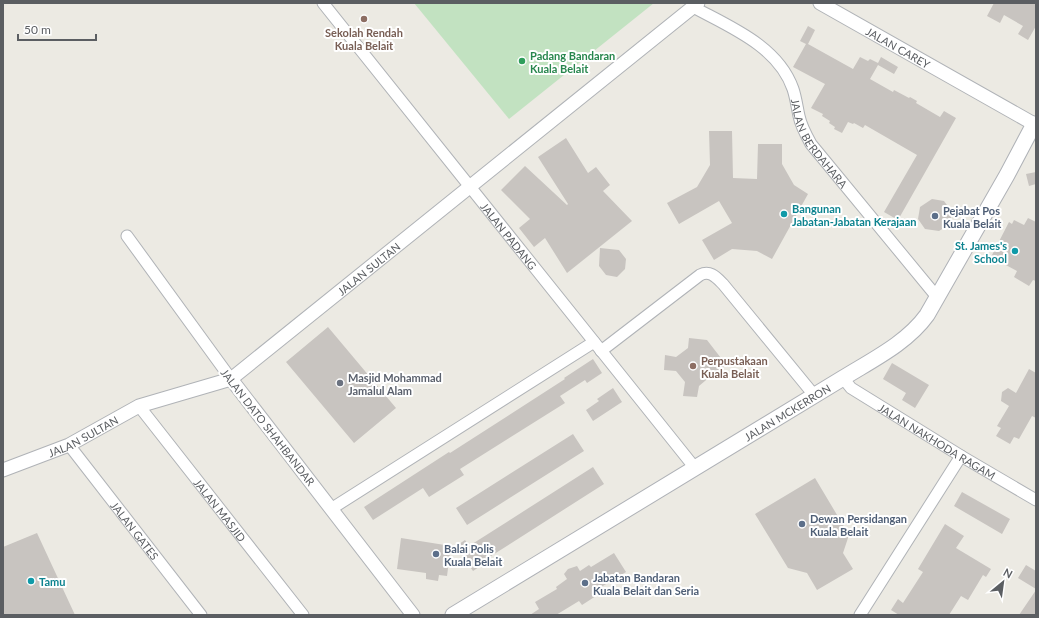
<svg xmlns="http://www.w3.org/2000/svg" width="1039" height="618" font-family="Lato,sans-serif">
	<style>
		.green { fill: #c2e2c1 }
		.building { fill: #c8c4c0 }
		.lines { fill: none; stroke-linecap: round; stroke-linejoin: round }
		.minor-casing { stroke: #b0b3b7; stroke-width: 13 }
		.tertiary-casing { stroke: #b0b3b7; stroke-width: 15 }
		.secondary-casing { stroke: #afb2b7; stroke-width: 17 }
		.minor { stroke: #fff; stroke-width: 11 }
		.tertiary { stroke: #fff; stroke-width: 13 }
		.secondary { stroke: #fff; stroke-width: 15 }
		.education-dot { fill: #8d6e63; stroke: #fff; stroke-width: 1.5 }
		.leisure-dot { fill: #2e9e5b; stroke: #fff; stroke-width: 1.5 }
		.culture-dot { fill: #0f9aa8; stroke: #fff; stroke-width: 1.5 }
		.service-dot { fill: #5c6f8a; stroke: #fff; stroke-width: 1.5 }
		.worship-dot { fill: #6b7280; stroke: #fff; stroke-width: 1.5 }
		.labels { text-anchor: middle; dominant-baseline: central; stroke-width: 4; stroke-linejoin: round; paint-order: stroke }
		.education-label { font-size: 11px; font-weight: bold; fill: #785e54; stroke: #fff }
		.street-label { font-size: 11px; fill: #5b5e62; stroke: #fff }
		.leisure-label { font-size: 11px; font-weight: bold; fill: #27864d; stroke: #fff; text-anchor: start }
		.culture-label { font-size: 11px; font-weight: bold; fill: #0d838f; stroke: #fff; text-anchor: start }
		.service-label { font-size: 11px; font-weight: bold; fill: #4e5e75; stroke: #fff; text-anchor: start }
		.worship-label { font-size: 11px; font-weight: bold; fill: #5b616d; stroke: #fff; text-anchor: start }
	</style>
	<rect width="100%" height="100%" fill="#eceae3"/>
	<!-- green -->
	<path class="green" d="M414,3H654L509,119Z"/>
	<!-- building -->
	<path class="building" d="M994,3H1036V26L1028,40L1018,34L1023,26L1004,15L1000,23L987,16Z
		M808,26L815,30L808,44L853,69L860,57L868,61L870,59L878,63L881,57L898,67L894,74L878,65L870,79L893,92L894,90L909,98L910,97L917,101L916,103L940,117L944,111L956,118L898,220L884,212L917,155L865,125L863,128L854,123L853,124L848,122L842,133L834,129L835,127L829,123L830,121L822,116L823,114L811,108L825,84L793,67L806,44L800,41Z
		M709,131H732L733,178L757,179L758,144H782V164L794,185L808,194L772,259L757,251L732,249L714,260L702,240L732,223L719,201L679,224L667,203L697,187L710,165Z
		M566,138L588,173L596,167L610,185L603,191L632,221L567,273L545,238L534,247L519,228L530,219L501,190L525,166L567,205L568,204L538,157Z
		M1036,172V184L1029,186L1026,174Z
		M932,199L944,201L952,212L950,224L939,231L925,229L918,219L920,207Z
		M1028,218L1036,222V281L1033,280L1029,286L1014,277L1017,271L991,257L1009,222L1012,224L1014,220L1024,225Z
		M600,248L619,250L626,259L625,269L617,277L606,275L599,266Z
		M328,327L396,408L354,443L286,362Z
		M689,338L707,340L724,362L722,377L712,375L699,386L697,397L683,396L685,382L676,371L664,370L665,355L676,357L688,348Z
		M593,359L602,373L587,383L585,380L560,396L565,403L460,469L464,475L429,497L423,488L373,520L364,507L449,452L450,453L565,379L564,378Z
		M892,363L929,385L915,408L902,400L906,393L883,379Z
		M1029,369L1036,373V418L1032,416L1019,439L1014,437L1010,444L996,436L1001,428L997,426L1009,406L1001,401L1002,392L1008,388L1016,393Z
		M613,388L622,402L593,421L586,410L599,401L597,399Z
		M573,434L584,451L467,525L456,508Z
		M593,467L604,484L480,563L482,565L473,571L456,546L465,540L469,546Z
		M815,478L849,535L843,553L853,569L817,590L807,573L788,568L755,514Z
		M962,492L1010,519L1002,534L954,506Z
		M945,524L964,536L956,548L991,569L986,577L983,575L968,600L961,596L949,615H899L891,610L898,599L903,603L923,572L918,569Z
		M37,533L75,615H3V547Z
		M401,538L451,546L447,576L439,575L438,581L426,579V573L397,569Z
		M614,553L626,572L593,592L596,596L582,605L579,601L556,615H530L539,609L535,602L557,589L556,587L567,579L564,574L568,569L577,566L580,571L589,565L591,567Z
		M1026,565L1036,571V589L1018,578Z
		M1036,590V615H1019Z"/>
	<g class="lines">
		<!-- minor casing -->
		<g class="minor-casing">
			<g id="minor">
				<path id="s1" d="M323,3L695,468"/>
				<path id="s2" d="M693,7C730,27 778,46 793,89C796,98 797,107 799,116C801,126 806,135 811,144L937,297"/>
				<path d="M127,236L231,379"/>
				<path d="M601,351L700,275C710,270 716,277 723,284L814,395"/>
				<path id="s3" d="M843,378L851,388L961,456L1036,500"/>
				<path id="s4" d="M139,406L303,615"/>
				<path id="s5" d="M69,445L201,615"/>
				<path d="M331,509L594,342"/>
				<path d="M860,615L961,456"/>
			</g>
		</g>
		<!-- tertiary casing -->
		<g class="tertiary-casing">
			<g id="tertiary">
				<path id="s6" d="M820,3L1034,124"/>
				<path d="M231,379L413,615"/>
				<path id="s7" d="M3,470L69,445L139,406L231,379L698,3"/>
			</g>
		</g>
		<!-- secondary casing -->
		<g class="secondary-casing">
			<g id="secondary">
				<path id="s8" d="M453,615L843,378C872,360 907,343 927,315L1007,175L1034,124L1036,125"/>
			</g>
		</g>
		<!-- minor -->
		<use href="#minor" class="minor"/>
		<!-- tertiary -->
		<use href="#tertiary" class="tertiary"/>
		<!-- secondary -->
		<use href="#secondary" class="secondary"/>
	</g>
	<!-- markers -->
	<g class="education-dot">
		<circle cx="364" cy="19" r="4"/>
		<circle cx="693" cy="366" r="4"/>
	</g>
	<circle class="leisure-dot" cx="522" cy="61" r="4"/>
	<g class="culture-dot">
		<circle cx="784" cy="214" r="4"/>
		<circle cx="1015" cy="251" r="4"/>
		<circle cx="31" cy="581" r="4"/>
	</g>
	<g class="service-dot">
		<circle cx="935" cy="216" r="4"/>
		<circle cx="802" cy="524" r="4"/>
		<circle cx="436" cy="554" r="4"/>
		<circle cx="585" cy="583" r="4"/>
	</g>
	<circle class="worship-dot" cx="340" cy="383" r="4"/>
	<g class="labels">
		<!-- education labels -->
		<g class="education-label">
			<text x="364" y="32">Sekolah Rendah<tspan x="364" dy="13">Kuala Belait</tspan></text>
			<text x="701" y="360" text-anchor="start">Perpustakaan<tspan x="701" dy="13">Kuala Belait</tspan></text>
		</g>
		<!-- street labels -->
		<g class="street-label">
			<text stroke="none"><textPath href="#s6" startOffset="90">JALAN CAREY</textPath></text>
			<text stroke="none"><textPath href="#s2" startOffset="194">JALAN BERDAHARA</textPath></text>
			<text stroke="none"><textPath href="#s1" startOffset="298">JALAN PADANG</textPath></text>
			<text stroke="none"><textPath href="#s7" startOffset="423">JALAN SULTAN</textPath></text>
			<text stroke="none"><textPath href="#s8" startOffset="391">JALAN MCKERRON</textPath></text>
			<text transform="translate(268 427) rotate(52)">JALAN DATO SHAHBANDAR</text>
			<text stroke="none"><textPath href="#s7" startOffset="87">JALAN SULTAN</textPath></text>
			<text stroke="none"><textPath href="#s3" startOffset="114">JALAN NAKHODA RAGAM</textPath></text>
			<text stroke="none"><textPath href="#s4" startOffset="132">JALAN MASJID</textPath></text>
			<text stroke="none"><textPath href="#s5" startOffset="108">JALAN GATES</textPath></text>
		</g>
		<!-- leisure labels -->
		<g class="leisure-label">
			<text x="530" y="55">Padang Bandaran<tspan x="530" dy="13">Kuala Belait</tspan></text>
		</g>
		<!-- culture labels -->
		<g class="culture-label">
			<text x="792" y="208">Bangunan<tspan x="792" dy="13">Jabatan-Jabatan Kerajaan</tspan></text>
			<text x="1007" y="245" text-anchor="end">St. James's<tspan x="1007" dy="13">School</tspan></text>
			<text x="39" y="581">Tamu</text>
		</g>
		<!-- service labels -->
		<g class="service-label">
			<text x="943" y="210">Pejabat Pos<tspan x="943" dy="13">Kuala Belait</tspan></text>
			<text x="810" y="518">Dewan Persidangan<tspan x="810" dy="13">Kuala Belait</tspan></text>
			<text x="444" y="548">Balai Polis<tspan x="444" dy="13">Kuala Belait</tspan></text>
			<text x="593" y="577">Jabatan Bandaran<tspan x="593" dy="13">Kuala Belait dan Seria</tspan></text>
		</g>
		<!-- worship labels -->
		<g class="worship-label">
			<text x="348" y="377">Masjid Mohammad<tspan x="348" dy="13">Jamalul Alam</tspan></text>
		</g>
	</g>
	<!-- border -->
	<rect width="1039" height="618" fill="none" stroke="#5b5e62" stroke-width="8"/>
	<!-- north arrow -->
	<g transform="translate(1003 582) rotate(29)" stroke="#ffffff" stroke-width="3" paint-order="stroke">
	<path d="M0-3L7 15L0 10L-7 15Z" fill="#5b5e62"/>
	<text y="-6" font-size="11" font-weight="bold" text-anchor="middle" fill="#5b5e62">N</text>
	</g>
	<!-- scale -->
	<path d="M18 34v6h78v-6" fill="none" stroke="#5b5e62" stroke-width="2"/>
	<text x="24" y="34" font-size="12" fill="#5b5e62" stroke="#ffffff" stroke-width="3" paint-order="stroke">50 m</text>
</svg>
